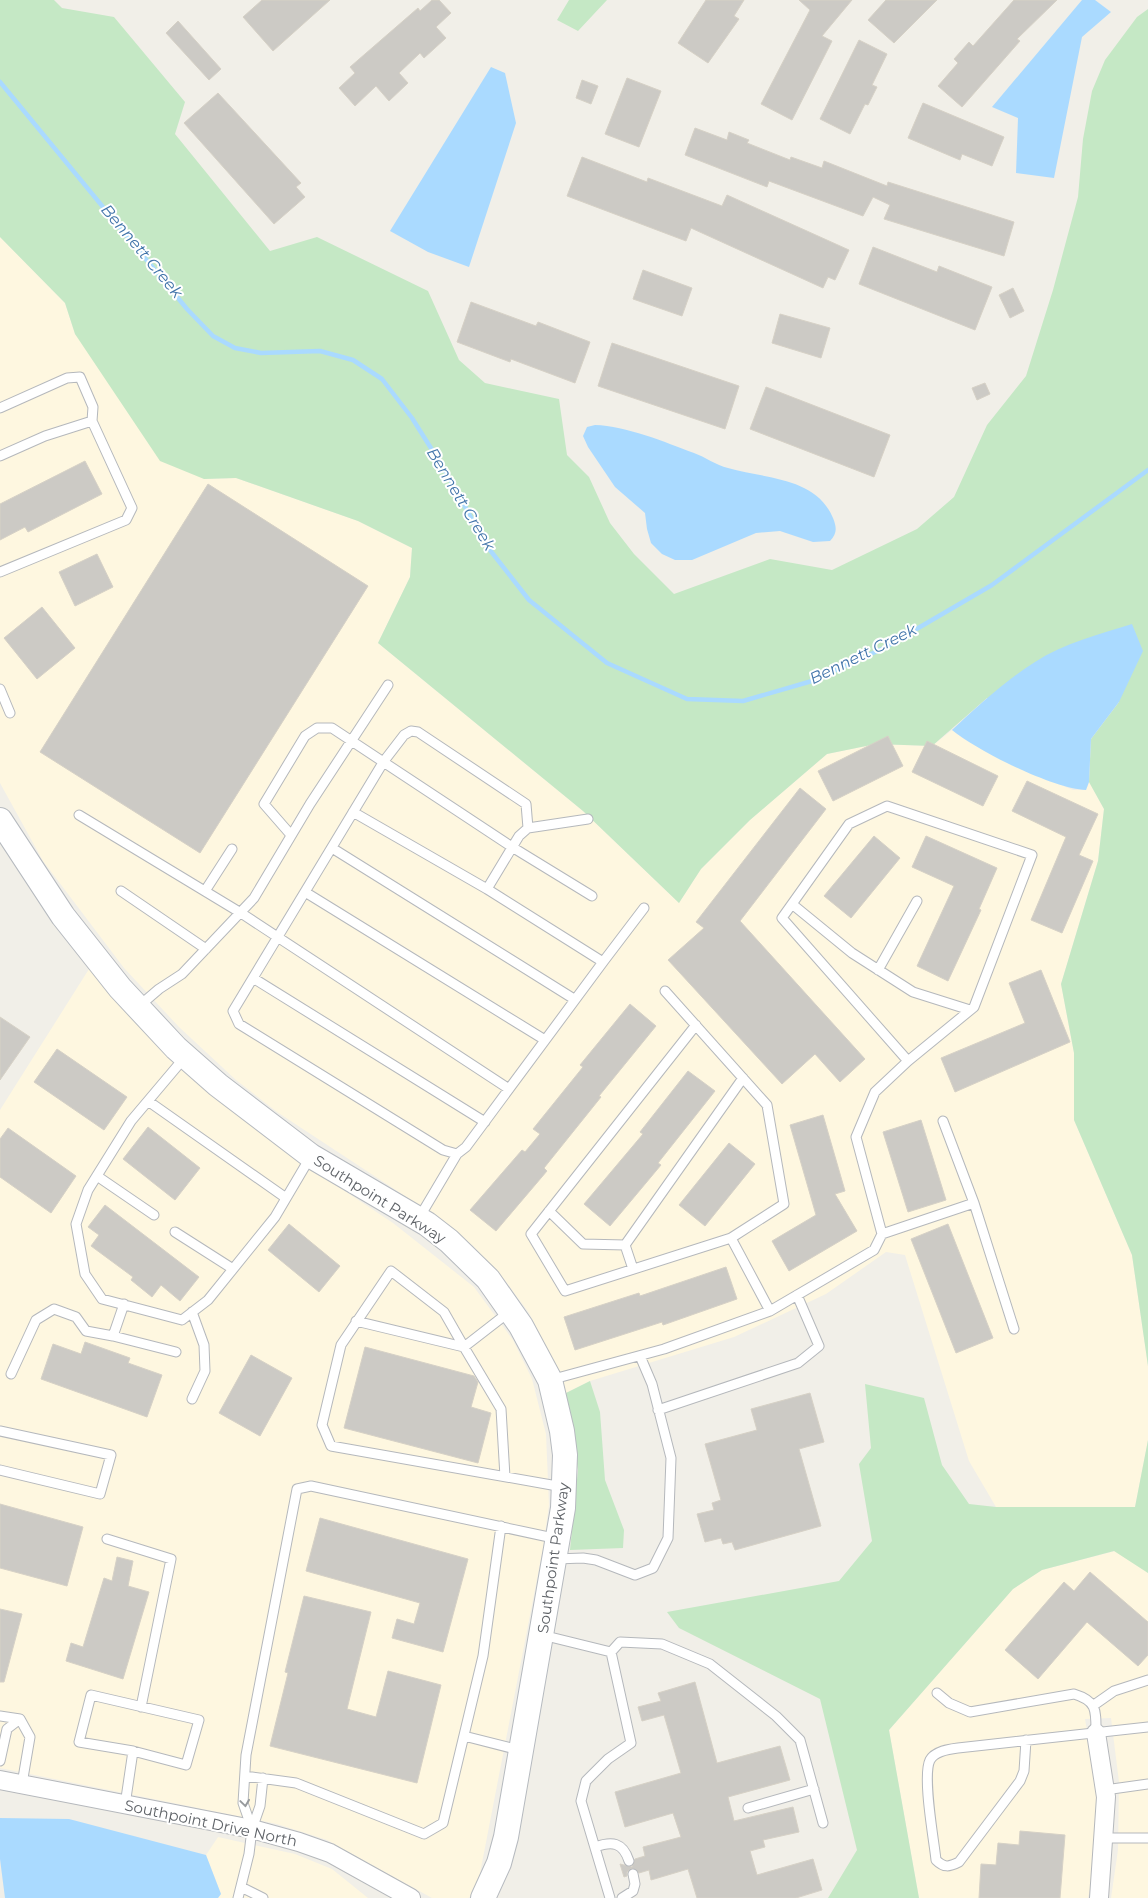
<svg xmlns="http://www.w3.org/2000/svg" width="1148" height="1898" font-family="Montserrat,sans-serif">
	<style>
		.commercial { fill: #fef7e0 }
		.green { fill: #c5e8c5 }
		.water { fill: #aadaff }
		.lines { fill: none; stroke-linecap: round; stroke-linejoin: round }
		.stream { stroke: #aadaff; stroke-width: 4.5 }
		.building { fill: #cccac5; stroke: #d6d1c6 }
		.lane-casing { stroke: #b5b8bc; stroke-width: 11 }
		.street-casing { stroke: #b5b8bc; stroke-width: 20 }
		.secondary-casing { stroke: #b6babf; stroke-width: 26 }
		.lane { stroke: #fff; stroke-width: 9 }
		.street { stroke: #fff; stroke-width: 18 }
		.secondary { stroke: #fff; stroke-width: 24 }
		.oneway { stroke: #979a9d }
		.labels { text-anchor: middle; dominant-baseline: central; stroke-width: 4; stroke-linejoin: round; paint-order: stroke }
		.street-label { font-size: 15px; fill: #5f6368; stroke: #fff }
		.water-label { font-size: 16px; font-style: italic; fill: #4174aa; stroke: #fff }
	</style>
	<rect width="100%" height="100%" fill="#f1efe8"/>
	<!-- commercial -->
	<path class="commercial" d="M0,237L65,303L75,334L204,479L236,478L358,521L412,548L410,577L378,643L583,811L679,903L701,869L750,820L827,754L876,744L932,746L952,730L964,739L1034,774L1073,790H1086L1089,782L1104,809L1098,861L1061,984L1074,1053V1120L1132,1255L1148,1366V1440L1135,1507H996L969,1461L905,1255L886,1252L826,1294L734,1337L590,1381L566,1393L552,1358L529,1313L504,1279L473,1246L446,1223L277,1112L236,1080L179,1027L124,968L43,861L0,783Z
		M89,969L162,1048L292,1156L393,1223L474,1287L513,1340L532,1379L546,1434L549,1505L543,1548L476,1894L468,1898H432L327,1840L277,1824L0,1768V1110Z
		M1115,1551L1148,1573V1898H1111L1118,1850L1119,1782L1111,1718L1085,1719L1097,1789L1095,1868L1088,1898H919L889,1730L1013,1589L1042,1570Z
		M218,1837L295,1854L332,1869L368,1898H218L221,1894L206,1855Z"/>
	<!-- green -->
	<path class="green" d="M0,0H54L62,8L114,17L185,102L175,134L270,251L317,237L428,291L459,360L485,383L559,399L567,455L589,477L610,523L634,554L674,594L770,559L832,570L917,529L954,497L987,425L1026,376L1053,290L1078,197L1083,139L1092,91L1105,60L1137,17L1148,9V1366L1132,1255L1074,1120V1053L1061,984L1098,861L1104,809L1089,782L1091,739L1119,702L987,698L932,746L876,744L827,754L750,820L701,869L679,903L583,811L378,643L410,577L412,548L358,521L236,478L204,479L160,461L75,334L65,303L0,237Z
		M569,0H607L578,31L557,20Z
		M590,1381L600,1412L605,1480L624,1530L623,1548L570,1550L578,1470L566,1393Z
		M865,1384L924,1398L942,1465L969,1504L996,1507H1135L1148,1440V1573L1114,1551L1042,1570L1013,1589L889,1730L919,1898H828L857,1850L820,1699L679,1628L667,1612L839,1581L872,1541L859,1464L871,1448Z"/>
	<!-- water -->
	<path class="water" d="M1082,0H1095L1111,12L1082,37L1054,178L1016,173L1018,118L992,107Z
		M491,67L505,73L516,123L469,267L428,252L390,231Z
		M595,425C626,426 665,442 694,453C705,457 716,465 728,468C766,479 816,477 833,518C837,528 837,534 830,541L813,542L780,531L756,533L692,560H675L662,554L651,543L647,529L645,513L615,487L588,447L583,436L587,427Z
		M1132,624L1143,651L1119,702L1091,739L1089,782L1086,790C1053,789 978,751 952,730C978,706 1005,681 1035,662C1064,643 1100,634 1132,624Z
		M0,1818L69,1819L206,1855L221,1894L218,1898H5L0,1859Z"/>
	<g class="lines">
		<!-- stream -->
		<path class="stream" d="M0,82L187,309L213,336L235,348L261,353L320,351L353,360L382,379L412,418L446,472L486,545L529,600L607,663L687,699L743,701L812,681L884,648L992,585L1148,470"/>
	</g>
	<!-- building -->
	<path class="building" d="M262,0H330L273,51L243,17Z
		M432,0H439L451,13L436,27L446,38L424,58L420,53L399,73L408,83L389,101L376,86L355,106L339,88L355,73L350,67L418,8L420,11Z
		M706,0H744L734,16L739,19L708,63L678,43Z
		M799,0H852L822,36L832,41L792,120L761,104L810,10Z
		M886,0H937L894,43L868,20Z
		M1014,0H1057L1017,39L1020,41L962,107L938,86L958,63L954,59L969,42L973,46Z
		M178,21L221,69L209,80L166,33Z
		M859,40L887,54L872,85L877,87L868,105L865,104L850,134L820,119Z
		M627,78L661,91L639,147L605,134Z
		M582,80L598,86L591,104L576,98Z
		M218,93L301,183L296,187L305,197L274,224L184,123Z
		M923,103L1004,137L992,166L962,154L960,160L908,138Z
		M695,128L727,140L729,132L749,140L747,143L790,160L791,157L822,168L824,161L887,186L888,182L1014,222L1004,256L884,219L890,205L873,197L863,216L769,181L767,187L685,155Z
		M582,157L647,182L648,178L722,206L727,195L849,250L835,280L828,277L823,288L691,228L686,241L567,196Z
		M873,247L937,272L939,266L992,287L975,330L859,284Z
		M643,270L692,288L682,316L633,299Z
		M1013,288L1024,311L1010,318L999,295Z
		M471,302L536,326L538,322L590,342L575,383L511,359L510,362L457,342Z
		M780,314L830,328L821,358L772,343Z
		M612,343L739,386L725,429L598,386Z
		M985,383L990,394L977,400L972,388Z
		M766,387L890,435L874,477L750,429Z
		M85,461L102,494L28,532L25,527L0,540V504Z
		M208,484L368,586L200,853L40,752Z
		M97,554L113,587L75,606L59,572Z
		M42,607L75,648L37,679L4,638Z
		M888,736L903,766L833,801L818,771Z
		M927,741L998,776L983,806L912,772Z
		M1027,781L1098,814L1079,855L1093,861L1062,933L1031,920L1066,837L1012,811Z
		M800,788L826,809L740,921L865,1059L840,1082L815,1054L782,1084L668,960L704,928L696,922Z
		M874,836L900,858L851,918L824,896Z
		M926,836L997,868L979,909L981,910L948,981L917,966L954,886L912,867Z
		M1041,970L1070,1042L955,1092L941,1058L1025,1023L1009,983Z
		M630,1004L656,1026L599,1096L601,1097L544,1168L547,1171L496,1231L470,1210L522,1150L525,1152L540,1134L533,1129L583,1067L580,1065Z
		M0,1017L30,1037L0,1080Z
		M57,1049L127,1097L104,1130L34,1082Z
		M688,1071L715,1091L658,1163L661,1165L610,1226L584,1204L643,1134L640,1132Z
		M823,1115L845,1191L835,1194L857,1231L789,1271L772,1241L816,1215L790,1125Z
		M921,1120L946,1200L908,1212L883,1132Z
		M148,1127L200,1168L175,1200L123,1159Z
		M8,1128L76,1176L51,1213L0,1177V1139Z
		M729,1143L755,1164L705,1226L679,1205Z
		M105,1205L199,1277L180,1301L161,1285L152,1297L131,1280L133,1277L91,1246L99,1235L88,1227Z
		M289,1224L340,1266L319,1292L268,1250Z
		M948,1224L993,1338L956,1353L911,1239Z
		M726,1267L737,1299L663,1325L662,1322L575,1350L564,1317L639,1293L640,1296Z
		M85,1342L130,1358L128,1363L162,1375L147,1417L41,1379L53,1344L81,1354Z
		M365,1347L474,1376L478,1382L471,1407L491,1413L478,1463L344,1428Z
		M251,1355L292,1378L260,1436L219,1413Z
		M810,1393L824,1442L799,1449L821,1526L735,1550L732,1542L723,1544L721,1538L705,1542L697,1514L714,1510L712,1503L721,1500L705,1444L757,1430L751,1409Z
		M0,1504L83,1527L67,1586L0,1568Z
		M320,1518L468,1559L443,1652L392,1638L397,1619L414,1624L420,1603L306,1571Z
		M117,1557L133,1561L128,1586L149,1592L123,1679L66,1661L71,1643L83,1647L104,1578L112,1581Z
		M1090,1572L1148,1622V1655L1138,1666L1087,1622L1038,1679L1005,1650L1064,1582L1074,1591Z
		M304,1596L371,1612L347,1709L376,1717L388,1671L441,1685L417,1783L270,1746L288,1673L285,1672Z
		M0,1609L22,1614L4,1682H0Z
		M695,1682L717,1763L780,1746L790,1780L728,1797L734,1821L793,1807L799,1832L763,1840L765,1847L750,1851L757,1875L813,1859L822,1890L796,1898H697L688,1869L651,1880L649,1870L639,1873L632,1868L627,1872V1876L624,1877L620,1864L632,1867L635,1859L645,1856L643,1847L681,1837L673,1813L625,1827L615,1792L681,1773L664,1715L642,1721L638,1707L661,1701L658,1693Z
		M1020,1831L1065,1835L1060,1898H979L981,1864L996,1865L998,1843L1019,1845Z"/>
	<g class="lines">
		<!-- lane casing -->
		<g class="lane-casing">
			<path id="lane" d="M0,408L67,378L80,377L93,407L92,421L132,508L126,520L0,572
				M0,456L45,436L92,421
				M0,689L10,713
				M411,731L418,732L526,804L528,828L519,836L487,889L603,962L466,1147L457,1154L443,1150L239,1024L233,1011L384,761L404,735Z
				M353,812L487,889
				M79,815L241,913L509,1089
				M528,828L588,819
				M291,835L264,804L305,736L317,728H332L512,847L592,896
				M332,848L574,999
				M121,891L206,949
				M205,891L232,849
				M305,892L545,1040
				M792,904L852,953L913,992L970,1010
				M603,962L644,908
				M878,970L917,901
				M253,978L485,1122
				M665,991L767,1105L784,1204L731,1238L770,1311
				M138,1007L159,989L182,974L254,898L310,804L388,685
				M696,1025L531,1234L565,1291L731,1238
				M185,1057L131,1121L88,1190L76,1224L85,1274L102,1299L182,1320L208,1300L275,1217L311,1156
				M148,1101L286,1198
				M943,1121L974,1203
				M97,1176L154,1215
				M549,1211L583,1244L625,1245
				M419,1218L457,1154
				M175,1232L233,1269
				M882,1234L974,1203L1014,1329
				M633,1269L625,1245L743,1078
				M124,1304L113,1336L176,1352
				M509,1312L464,1347L444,1312L391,1271L341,1345L322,1425L331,1446L563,1487
				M356,1321L464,1347L501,1409L505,1477
				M11,1374L36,1320L54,1309L76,1317L86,1331L113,1336
				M550,1380L664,1349L770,1311L874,1250L882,1234L856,1137L875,1092L908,1061L974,1007L1032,855L887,806L849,824L782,918L908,1061
				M192,1399L205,1371L204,1345L192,1312
				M658,1410L798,1363L819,1346L797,1295
				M0,1431L111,1455L100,1494L0,1470
				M107,1539L171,1559L141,1707
				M556,1559L583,1558L596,1560L635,1575L653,1568L668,1538L671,1458L652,1384L640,1356
				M542,1635L611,1652
				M937,1693L949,1703L970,1712L1074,1694C1097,1701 1096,1710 1096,1733
				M1094,1705L1114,1691L1148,1680
				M0,1716L20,1719
				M464,1736L519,1750
				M1026,1740L1024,1771L1020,1781L959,1862C949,1867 944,1868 936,1860C934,1840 922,1776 930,1760C935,1751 949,1749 958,1748L1148,1727
				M0,1761L7,1729L20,1719L30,1737L22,1784
				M245,1776L296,1783L424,1834L443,1823L483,1656L501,1526
				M1105,1790L1148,1784
				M125,1805L133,1751L79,1742L91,1695L199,1720L186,1765L133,1751
				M748,1808L814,1789
				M252,1829L243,1803L246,1755L297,1489L311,1486L558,1539
				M1103,1838H1148
				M595,1847C612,1841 623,1842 629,1861
				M241,1887L263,1898
				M238,1898L249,1854L252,1829L260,1806L263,1778
				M610,1898L581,1801L586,1781L608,1759L631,1743L611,1652L620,1642L662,1644L710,1664L776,1716L800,1740L823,1823
				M622,1898L633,1891L635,1884L633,1874"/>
		</g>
		<!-- street casing -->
		<g class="street-casing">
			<path id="street" d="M1096,1733L1106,1797L1099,1898
				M0,1780L252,1829L299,1842L330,1853L411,1898"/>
		</g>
		<!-- secondary casing -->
		<g class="secondary-casing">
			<path id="secondary" d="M0,820L63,916L120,988L176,1048L218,1085L311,1156L427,1224L449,1241L488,1279L521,1326L550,1380L562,1431L565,1455L563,1508L506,1837L499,1863L483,1898"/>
		</g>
		<!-- lane -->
		<use href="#lane" class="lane"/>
		<!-- street -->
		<use href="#street" class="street"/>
		<!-- secondary -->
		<use href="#secondary" class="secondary"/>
	</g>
	<!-- one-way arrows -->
	<defs><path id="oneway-chevron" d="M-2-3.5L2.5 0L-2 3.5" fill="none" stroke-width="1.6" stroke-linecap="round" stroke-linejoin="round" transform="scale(1.25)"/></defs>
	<use class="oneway" href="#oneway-chevron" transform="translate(245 1803) rotate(82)"/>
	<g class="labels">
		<!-- street labels -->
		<g class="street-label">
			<text transform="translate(380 1199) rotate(32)">Southpoint Parkway</text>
			<text transform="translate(553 1558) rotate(-82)">Southpoint Parkway</text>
			<text transform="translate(211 1823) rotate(12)">Southpoint Drive North</text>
		</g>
		<!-- water labels -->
		<g class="water-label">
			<text transform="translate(142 251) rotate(50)">Bennett Creek</text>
			<text transform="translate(461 499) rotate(59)">Bennett Creek</text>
			<text transform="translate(863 654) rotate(-26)">Bennett Creek</text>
		</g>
	</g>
</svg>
